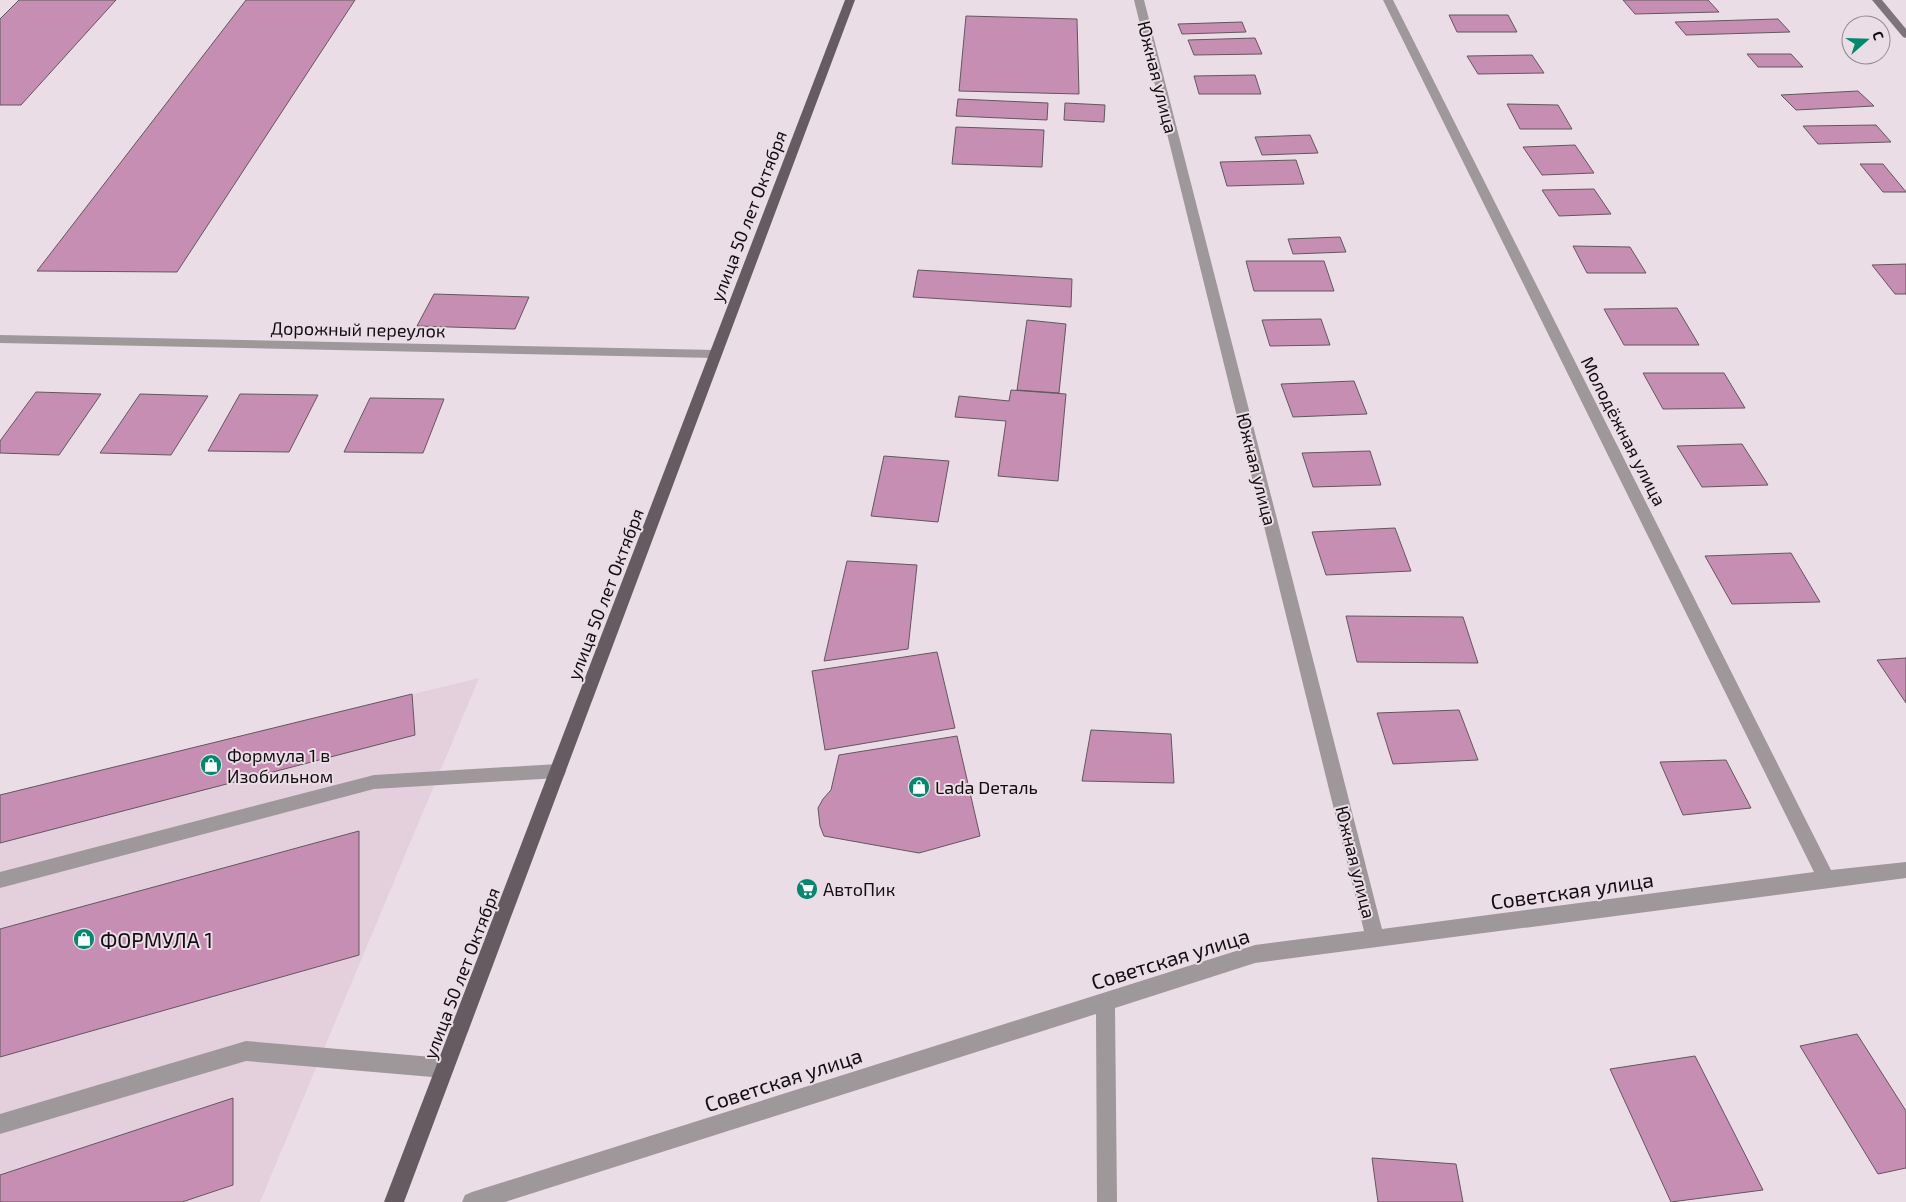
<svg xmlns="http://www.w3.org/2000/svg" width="1906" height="1202" font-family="'Exo 2',sans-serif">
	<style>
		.built { fill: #e4d0dc }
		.building { fill: #c68eb2; stroke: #63575e }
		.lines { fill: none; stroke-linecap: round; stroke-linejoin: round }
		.lane { fill: #9e989b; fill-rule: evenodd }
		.street { fill: #9e989b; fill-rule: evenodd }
		.secondary { fill: #7d7479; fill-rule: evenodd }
		.primary { fill: #655b61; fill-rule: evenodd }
		.labels { text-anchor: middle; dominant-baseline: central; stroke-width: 4; stroke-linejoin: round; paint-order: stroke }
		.street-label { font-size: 18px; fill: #120e11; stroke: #ebdde5 }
		.poi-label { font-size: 18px; fill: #120e11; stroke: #ebdde5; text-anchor: start }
		.near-street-label { font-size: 21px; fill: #120e11; stroke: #ebdde5 }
		.near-poi-label { font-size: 21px; fill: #120e11; stroke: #ebdde5; text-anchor: start }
	</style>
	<rect width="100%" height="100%" fill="#ebdde5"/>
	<!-- built -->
	<path class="built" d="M479,678L260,1202H0V795Z"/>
	<!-- building -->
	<path class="building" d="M19,0H116L21,105H0V19Z
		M246,0H355L177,272L37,271Z
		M1623,0H1708L1719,12L1635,14Z
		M1449,15H1508L1517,32H1457Z
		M966,16L1077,19L1079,94L959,91Z
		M1778,19L1790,32L1686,35L1675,22Z
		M1242,22L1246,32L1182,34L1178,24Z
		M1255,38L1262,54L1194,55L1188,40Z
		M1747,54H1791L1803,67H1758Z
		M1532,55L1544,73L1478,74L1467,56Z
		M1255,75L1261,94H1199L1194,76Z
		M1858,91L1874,106L1796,110L1781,95Z
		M958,99L1048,103L1047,120L956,116Z
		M1065,103L1105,105L1104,122L1064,120Z
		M1507,104L1558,105L1572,129H1520Z
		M1876,125L1891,142L1818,144L1803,126Z
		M956,127L1044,130L1042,167L952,164Z
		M1310,135L1318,153L1262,155L1255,137Z
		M1575,145L1594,173L1542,175L1523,147Z
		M1296,160L1304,184L1227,186L1220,162Z
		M1860,164H1883L1906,192H1883Z
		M1594,189L1611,214L1559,216L1542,190Z
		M1340,237L1346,252L1293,254L1288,239Z
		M1573,246L1630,247L1646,273H1587Z
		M1246,261H1324L1334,291H1254Z
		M1906,264V294H1895L1872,265Z
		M918,270L1072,279L1071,307L913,297Z
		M434,294L529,297L515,329L417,326Z
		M1677,308L1699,345H1624L1604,309Z
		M1321,319L1330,345L1270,346L1262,320Z
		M1027,320L1066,324L1059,393L1017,390Z
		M1643,373H1724L1745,408L1663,409Z
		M1354,381L1367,414L1293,417L1281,384Z
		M1011,390L1066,394L1058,481L998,476L1006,421L955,417L959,396L1009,401Z
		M36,392L101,394L59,455L0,453V441Z
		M140,394L208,396L171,455L100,453Z
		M240,394L318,395L289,452L208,451Z
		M370,398L444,399L423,453L344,452Z
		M1742,444L1768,485L1702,487L1677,446Z
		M1370,451L1381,485L1313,487L1302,453Z
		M884,456L949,461L938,522L871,516Z
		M1395,528L1411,571L1326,575L1312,532Z
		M1791,553L1820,602L1732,604L1705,556Z
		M847,561L917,565L908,649L824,661Z
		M1346,616L1463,617L1478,663L1357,662Z
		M937,652L955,728L825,750L812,671Z
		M1906,658V703L1877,660Z
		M412,694L415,735L0,843V795Z
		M1459,710L1478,760L1393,764L1377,713Z
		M1091,730L1171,734L1174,783L1082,781Z
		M957,736L980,836L919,853L824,836L820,826L818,808L823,799L831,790L839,755Z
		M1726,760L1751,808L1683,815L1660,762Z
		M359,831V955L0,1057V929Z
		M1857,1034L1906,1111V1168L1878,1174L1800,1046Z
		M1695,1056L1763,1190L1671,1202L1610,1069Z
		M233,1098V1185L182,1202H0V1175Z
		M1372,1158L1456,1164L1463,1202H1378Z"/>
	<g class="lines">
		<!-- lane -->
		<path class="lane" d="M558,764L564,766L566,771L564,776L558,778L374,789L0,888V872L374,775Z
			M246,1041L444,1058L451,1061L454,1068L451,1075L444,1078L246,1061L0,1134V1114Z"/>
		<!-- street -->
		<path class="street" d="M1134,0H1144L1382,929L1814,872L1383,0H1393L1831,870L1906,862V878L1255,963L1115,1008L1117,1202H1097L1096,1014L505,1202H462L465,1195L472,1192L1255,945L1364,931Z
			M0,335L716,350L722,354L716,358L0,343Z"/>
		<!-- secondary -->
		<path class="secondary" d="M1872,0H1882L1906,29V38L1903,37Z"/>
		<!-- primary -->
		<path class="primary" d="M845,0H855L404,1202H384Z"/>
	</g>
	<!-- icons -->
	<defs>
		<g id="shop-disc" transform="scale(1.125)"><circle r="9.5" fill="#01896f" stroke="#ebdde5"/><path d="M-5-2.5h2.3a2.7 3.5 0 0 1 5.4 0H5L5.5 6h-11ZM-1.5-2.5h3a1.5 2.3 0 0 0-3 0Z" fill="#fff"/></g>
		<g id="supermarket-disc" transform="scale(1.125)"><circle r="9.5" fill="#01896f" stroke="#ebdde5"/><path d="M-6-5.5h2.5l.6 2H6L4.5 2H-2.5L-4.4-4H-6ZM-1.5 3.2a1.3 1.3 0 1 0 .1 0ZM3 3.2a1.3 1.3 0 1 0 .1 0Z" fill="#fff"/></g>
	</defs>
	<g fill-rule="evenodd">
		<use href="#shop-disc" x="211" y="765"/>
		<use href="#shop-disc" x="919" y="787"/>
		<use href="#supermarket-disc" x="807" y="889"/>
		<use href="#shop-disc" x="84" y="939"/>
	</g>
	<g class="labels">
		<!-- street labels -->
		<g class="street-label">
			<text transform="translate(1158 77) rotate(76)">Южная улица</text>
			<text transform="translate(748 216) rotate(-69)">улица 50 лет Октября</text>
			<text transform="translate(358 329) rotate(1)">Дорожный переулок</text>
			<text transform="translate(1624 431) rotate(63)">Молодёжная улица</text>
			<text transform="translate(1257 469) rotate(76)">Южная улица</text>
			<text transform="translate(605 594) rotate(-69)">улица 50 лет Октября</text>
			<text transform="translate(1356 862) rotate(76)">Южная улица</text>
			<text transform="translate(461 973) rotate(-69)">улица 50 лет Октября</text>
		</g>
		<!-- poi labels -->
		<g class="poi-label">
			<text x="227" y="755">Формула 1 в<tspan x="227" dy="21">Изобильном</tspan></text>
			<text x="935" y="787">Lada Dеталь</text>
			<text x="823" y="889">АвтоПик</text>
		</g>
		<!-- near-street labels -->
		<g class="near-street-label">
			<text transform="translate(1572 890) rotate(-8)">Советская улица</text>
			<text transform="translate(1170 958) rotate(-17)">Советская улица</text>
			<text transform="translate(783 1079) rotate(-18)">Советская улица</text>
		</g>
		<!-- near-poi labels -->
		<g class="near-poi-label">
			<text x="100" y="939">ФОРМУЛА 1</text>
		</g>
	</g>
	<!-- north arrow -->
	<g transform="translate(1866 40) rotate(70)"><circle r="24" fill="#ebdde5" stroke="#948a90"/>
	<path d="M0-4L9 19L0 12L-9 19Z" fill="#01896f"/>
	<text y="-8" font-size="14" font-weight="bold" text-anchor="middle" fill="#120e11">С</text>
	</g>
</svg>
